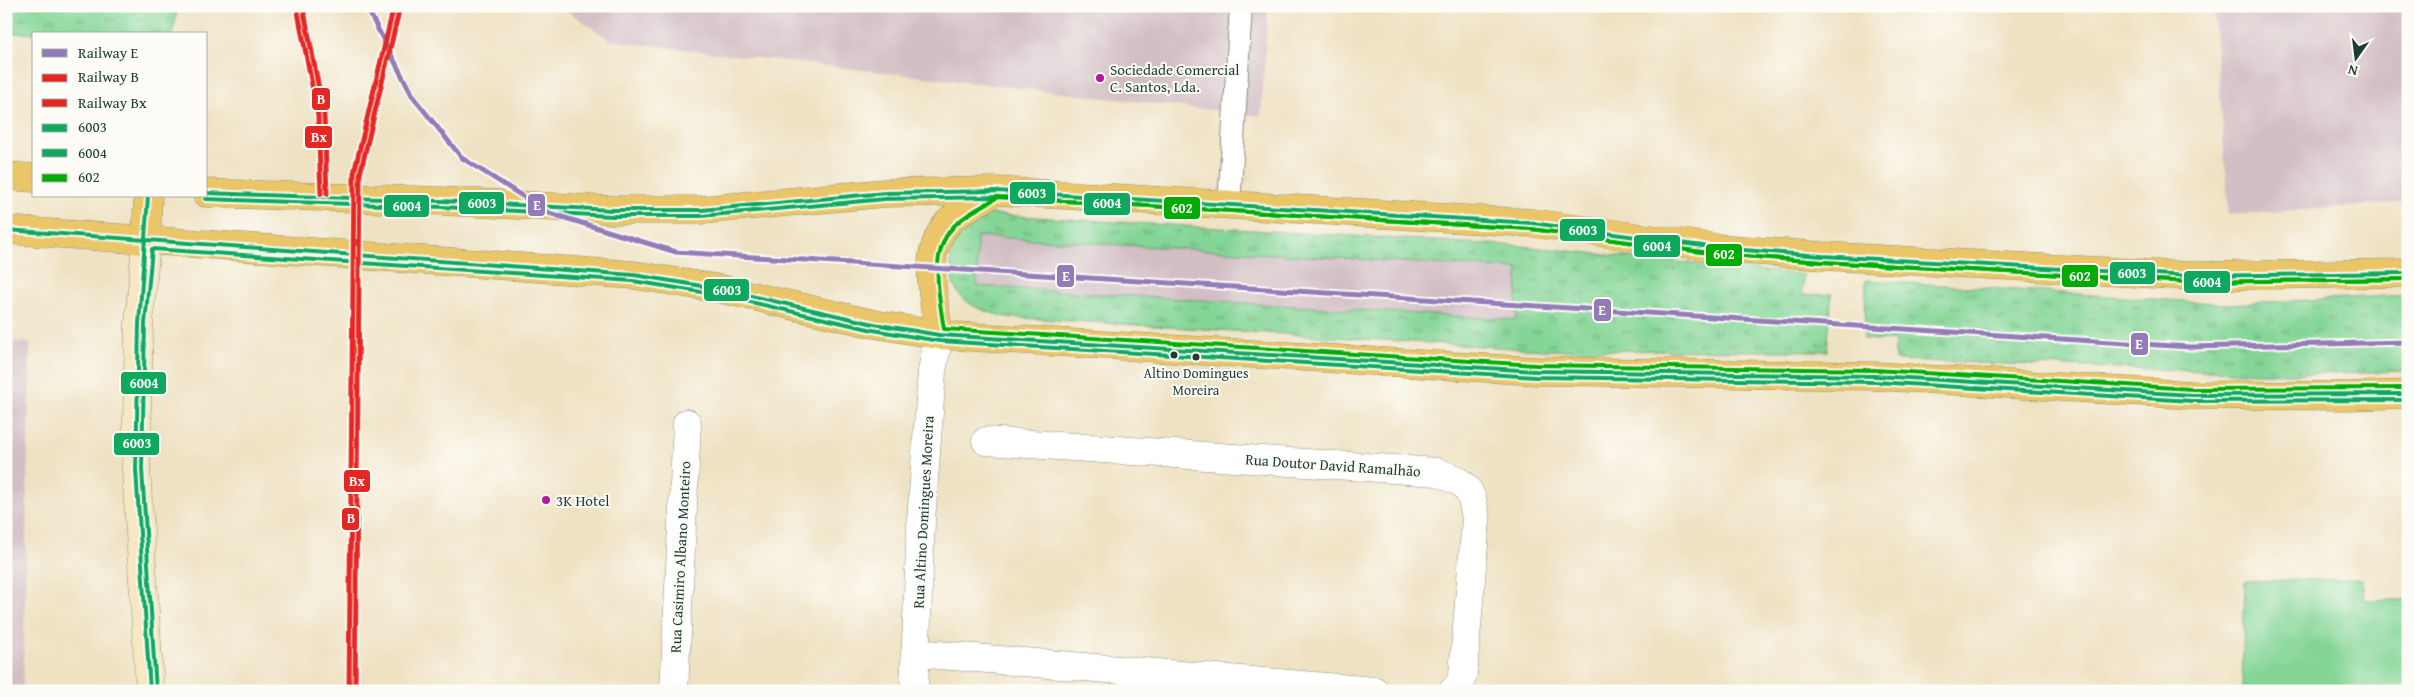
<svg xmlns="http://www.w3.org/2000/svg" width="2414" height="697" font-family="'Gentium Book Plus',serif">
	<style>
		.industrial { fill: #d2bec4 }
		.grass { fill: url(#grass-tufts); stroke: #528965; fill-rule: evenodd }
		.park { fill: #84d596; stroke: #528965 }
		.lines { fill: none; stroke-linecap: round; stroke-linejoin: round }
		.service-casing { stroke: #87907c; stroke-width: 24 }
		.minor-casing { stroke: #87907c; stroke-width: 29 }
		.secondary-casing { stroke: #87907c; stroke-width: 29 }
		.primary-casing { stroke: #87907c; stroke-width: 29 }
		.service { stroke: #fff; stroke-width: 22 }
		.minor { stroke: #fff; stroke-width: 28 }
		.secondary { stroke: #f7e8c3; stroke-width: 28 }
		.primary { stroke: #ebc669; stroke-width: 28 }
		.bus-1-casing { stroke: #fdfcf7; stroke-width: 8 }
		.bus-2-casing { stroke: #fdfcf7; stroke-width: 8 }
		.bus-3-casing { stroke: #fdfcf7; stroke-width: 8 }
		.bus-1 { stroke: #0ea85e; stroke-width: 4 }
		.bus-2 { stroke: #0ea85e; stroke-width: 4 }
		.bus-3 { stroke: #00ac00; stroke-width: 4 }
		.rail-1-casing { stroke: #fdfcf7; stroke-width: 9 }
		.rail-2-casing { stroke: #fdfcf7; stroke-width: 9 }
		.rail-3-casing { stroke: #fdfcf7; stroke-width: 9 }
		.rail-1 { stroke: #937bb8; stroke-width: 5 }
		.rail-2 { stroke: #e62621; stroke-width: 5 }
		.rail-3 { stroke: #e62621; stroke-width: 5 }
		.poi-dot { fill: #b5179e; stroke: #fdfcf7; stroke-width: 2 }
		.bus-dot { fill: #1f3d34; stroke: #fdfcf7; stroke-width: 2 }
		.labels { text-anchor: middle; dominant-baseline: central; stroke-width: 4; stroke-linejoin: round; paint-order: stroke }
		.bus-label { font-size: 14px; fill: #1f3d34; stroke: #fdfcf7 }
		.poi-label { font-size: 15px; fill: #1f3d34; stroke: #fdfcf7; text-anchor: start }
		.street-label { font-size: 15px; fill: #1f3d34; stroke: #fdfcf7 }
		.line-badge { stroke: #fdfcf7; stroke-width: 2 }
		.badge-label { font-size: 14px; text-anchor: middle; font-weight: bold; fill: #fff }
	</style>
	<defs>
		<pattern id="grass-tufts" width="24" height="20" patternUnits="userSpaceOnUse" patternTransform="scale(1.25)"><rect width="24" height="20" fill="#84d596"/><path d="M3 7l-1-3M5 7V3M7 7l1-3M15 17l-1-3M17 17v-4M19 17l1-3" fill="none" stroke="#6bae7b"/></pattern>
	</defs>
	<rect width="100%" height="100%" fill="#fdfcf7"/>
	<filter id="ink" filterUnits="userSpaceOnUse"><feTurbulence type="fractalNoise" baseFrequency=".02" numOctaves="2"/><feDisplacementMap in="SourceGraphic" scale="10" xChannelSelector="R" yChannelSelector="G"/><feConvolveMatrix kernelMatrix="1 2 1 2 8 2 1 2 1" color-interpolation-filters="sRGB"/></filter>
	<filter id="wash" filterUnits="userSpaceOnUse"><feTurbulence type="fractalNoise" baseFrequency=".0096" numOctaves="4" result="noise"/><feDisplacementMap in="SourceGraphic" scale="20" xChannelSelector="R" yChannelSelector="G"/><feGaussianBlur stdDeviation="1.12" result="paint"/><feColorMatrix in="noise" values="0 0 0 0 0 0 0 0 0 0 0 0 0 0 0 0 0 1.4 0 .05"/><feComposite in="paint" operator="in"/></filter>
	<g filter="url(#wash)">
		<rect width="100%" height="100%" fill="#efe2c3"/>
		<!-- industrial -->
		<path class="industrial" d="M561,6H1268L1261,116L611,41Z
			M2213,6H2408V202L2229,215Z
			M977,236L1519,269L1516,320L976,286Z
			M6,341L30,343L23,691H6Z"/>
		<!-- grass -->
		<path class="grass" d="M6,6H178L173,34L6,33Z
			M984,214L1521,246L1804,275L1802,295L1832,294L1827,351L1544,350L1007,317C978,310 950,301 951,266C951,261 950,253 952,247C958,233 972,224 984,214ZM977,236L1518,269L1516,320L977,286Z
			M1866,280L2228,304L2408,295V371L2289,374L1895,360V341L1864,339Z"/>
		<!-- park -->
		<path class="park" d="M2363,579L2365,600H2408V691H2242L2245,581Z"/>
	</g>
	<g filter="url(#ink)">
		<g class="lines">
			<!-- service casing -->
			<g class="service-casing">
				<path id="service" d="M1229,206L1241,6"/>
			</g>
			<!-- minor casing -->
			<g class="minor-casing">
				<path id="minor" d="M986,441L1437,472C1467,483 1471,487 1476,519L1463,674L1460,683L1453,691
					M915,653L1375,691
					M674,691L687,423
					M914,691L921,521L932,371L939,335"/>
			</g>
			<!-- secondary casing -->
			<g class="secondary-casing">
				<path id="secondary" d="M146,242L139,324L136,469L150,691"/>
			</g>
			<!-- primary casing -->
			<g class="primary-casing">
				<path id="primary" d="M6,176L34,178
					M206,193L442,201L612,210H701L885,193L996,191L1532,223L1718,248L1822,256L2191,276L2408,273
					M6,230L634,275L721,289L874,324L939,335L1536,371L1875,376L2192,395L2349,396L2408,394
					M146,242L148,196
					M939,335C934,299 921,253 948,223C960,210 981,201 996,191"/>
			</g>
			<!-- service -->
			<use href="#service" class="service"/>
			<!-- minor -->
			<use href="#minor" class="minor"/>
			<!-- secondary -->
			<use href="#secondary" class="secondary"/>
			<!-- primary -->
			<use href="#primary" class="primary"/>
			<!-- bus-1 casing -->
			<g class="bus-1-casing">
				<path id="bus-1" d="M206,193L442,201L612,210H701L885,193L996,191L1532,223L1718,248L1822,256L2191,276L2408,273
					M148,196L139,324L136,469L150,691
					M6,230L634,275L721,289L874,324L939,335L1536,371L1875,376L2192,395L2408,394"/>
			</g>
			<!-- bus-2 casing -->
			<g class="bus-2-casing">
				<path id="bus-2" d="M206,199L442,207L612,216H701L885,199L996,197L1531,229L1717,254L1822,262L2191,282L2408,279
					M156,691L142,469L145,324L152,249L633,281L720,295L873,330L939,341L1536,377L1875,382L2192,401L2408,400"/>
			</g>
			<!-- bus-3 casing -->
			<g class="bus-3-casing">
				<path id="bus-3" d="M2408,279L2191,282L1822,262L1717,254L1531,229L998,197C984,206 967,213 955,225C928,251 939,296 944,329L1536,365L1875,370L2192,389L2408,388"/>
			</g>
			<!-- bus-1 -->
			<use href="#bus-1" class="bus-1"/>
			<!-- bus-2 -->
			<use href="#bus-2" class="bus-2"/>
			<!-- bus-3 -->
			<use href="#bus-3" class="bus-3"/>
			<!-- rail-1 casing -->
			<g class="rail-1-casing">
				<path id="rail-1" d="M366,6L413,97L462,158L549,213L676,252L2190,347L2408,342"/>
			</g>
			<!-- rail-2 casing -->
			<g class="rail-2-casing">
				<path id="rail-2" d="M303,6L324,115L327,194
					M349,691L354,173L394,6"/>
			</g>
			<!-- rail-3 casing -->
			<g class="rail-3-casing">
				<path id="rail-3" d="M297,7L318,116L321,194
					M355,691L360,174L400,7"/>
			</g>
			<!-- rail-1 -->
			<use href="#rail-1" class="rail-1"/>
			<!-- rail-2 -->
			<use href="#rail-2" class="rail-2"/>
			<!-- rail-3 -->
			<use href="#rail-3" class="rail-3"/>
		</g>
	</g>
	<!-- markers -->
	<g class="poi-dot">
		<circle cx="1100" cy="78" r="5"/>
		<circle cx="546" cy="500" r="5"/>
	</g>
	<g class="bus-dot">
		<circle cx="1174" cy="355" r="4.5"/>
		<circle cx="1196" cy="357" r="4.5"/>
	</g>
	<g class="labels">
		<!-- bus labels -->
		<g class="bus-label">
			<text x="1196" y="373">Altino Domingues<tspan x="1196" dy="17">Moreira</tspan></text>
		</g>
		<!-- poi labels -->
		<g class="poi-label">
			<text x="1110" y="69">Sociedade Comercial<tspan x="1110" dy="17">C. Santos, Lda.</tspan></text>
			<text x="556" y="500">3K Hotel</text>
		</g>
		<!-- street labels -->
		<g class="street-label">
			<text transform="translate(1333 465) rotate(4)">Rua Doutor David Ramalhão</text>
			<text transform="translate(923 512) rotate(-87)">Rua Altino Domingues Moreira</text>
			<text transform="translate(680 557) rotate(-87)">Rua Casimiro Albano Monteiro</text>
		</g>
	</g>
	<g class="line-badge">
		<rect x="311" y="87" width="20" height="24" rx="5" fill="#e62621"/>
		<rect x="304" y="125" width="29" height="24" rx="5" fill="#e62621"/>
		<rect x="1009" y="181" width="47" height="24" rx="5" fill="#0ea85e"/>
		<rect x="458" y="191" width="47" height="24" rx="5" fill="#0ea85e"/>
		<rect x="1083" y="192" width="48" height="24" rx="5" fill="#0ea85e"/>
		<rect x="527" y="193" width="19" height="24" rx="5" fill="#937bb8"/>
		<rect x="383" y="194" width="47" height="24" rx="5" fill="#0ea85e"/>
		<rect x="1163" y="196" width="38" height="24" rx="5" fill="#00ac00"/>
		<rect x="1559" y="218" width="47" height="24" rx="5" fill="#0ea85e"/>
		<rect x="1633" y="234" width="48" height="24" rx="5" fill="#0ea85e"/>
		<rect x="1705" y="243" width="38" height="24" rx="5" fill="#00ac00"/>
		<rect x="2109" y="261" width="47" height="24" rx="5" fill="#0ea85e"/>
		<rect x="2061" y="264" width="38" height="24" rx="5" fill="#00ac00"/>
		<rect x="1056" y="264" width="19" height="24" rx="5" fill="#937bb8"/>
		<rect x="2183" y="270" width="48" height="24" rx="5" fill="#0ea85e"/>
		<rect x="703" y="278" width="47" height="24" rx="5" fill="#0ea85e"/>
		<rect x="1593" y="298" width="19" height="24" rx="5" fill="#937bb8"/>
		<rect x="2130" y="332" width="19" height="24" rx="5" fill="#937bb8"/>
		<rect x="120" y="371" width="47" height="24" rx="5" fill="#0ea85e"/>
		<rect x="113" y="432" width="47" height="24" rx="5" fill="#0ea85e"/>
		<rect x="343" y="469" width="28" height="24" rx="5" fill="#e62621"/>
		<rect x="341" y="507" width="19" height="24" rx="5" fill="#e62621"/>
	</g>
	<g class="badge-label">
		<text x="321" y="104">B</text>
		<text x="319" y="142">Bx</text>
		<text x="1032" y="198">6003</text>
		<text x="482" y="208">6003</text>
		<text x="1107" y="208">6004</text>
		<text x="537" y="210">E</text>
		<text x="407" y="211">6004</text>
		<text x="1182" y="213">602</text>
		<text x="1583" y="235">6003</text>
		<text x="1657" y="251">6004</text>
		<text x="1724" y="259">602</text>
		<text x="2132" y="278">6003</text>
		<text x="2080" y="281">602</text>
		<text x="1066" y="281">E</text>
		<text x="2207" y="287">6004</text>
		<text x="727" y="295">6003</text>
		<text x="1602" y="315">E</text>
		<text x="2139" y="349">E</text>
		<text x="144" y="388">6004</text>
		<text x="137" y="448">6003</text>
		<text x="357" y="486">Bx</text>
		<text x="351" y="523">B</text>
	</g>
	<!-- margin -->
	<rect width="2414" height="697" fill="none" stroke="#fdfcf7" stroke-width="25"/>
	<!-- legend -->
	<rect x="32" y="32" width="175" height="165" fill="#fdfcf7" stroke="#a4b0a9"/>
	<rect x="42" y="49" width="25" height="8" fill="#937bb8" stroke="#a4b0a9"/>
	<text x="78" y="58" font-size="15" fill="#1f3d34">Railway E</text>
	<rect x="42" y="74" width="25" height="8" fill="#e62621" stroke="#a4b0a9"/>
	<text x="78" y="82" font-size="15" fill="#1f3d34">Railway B</text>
	<rect x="42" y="99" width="25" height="8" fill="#e62621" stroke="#a4b0a9"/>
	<text x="78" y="108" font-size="15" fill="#1f3d34">Railway Bx</text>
	<rect x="42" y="124" width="25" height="8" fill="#0ea85e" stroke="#a4b0a9"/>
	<text x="78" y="132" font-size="15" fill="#1f3d34">6003</text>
	<rect x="42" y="149" width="25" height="8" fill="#0ea85e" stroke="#a4b0a9"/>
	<text x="78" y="158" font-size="15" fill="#1f3d34">6004</text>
	<rect x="42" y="174" width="25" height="8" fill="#00ac00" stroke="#a4b0a9"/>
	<text x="78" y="182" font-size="15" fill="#1f3d34">602</text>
	<!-- north arrow -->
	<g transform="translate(2356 58) rotate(194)" stroke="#fdfcf7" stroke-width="4" paint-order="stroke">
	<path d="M0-4L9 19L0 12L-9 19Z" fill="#1f3d34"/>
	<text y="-8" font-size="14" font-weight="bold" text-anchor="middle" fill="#1f3d34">N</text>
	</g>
</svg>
